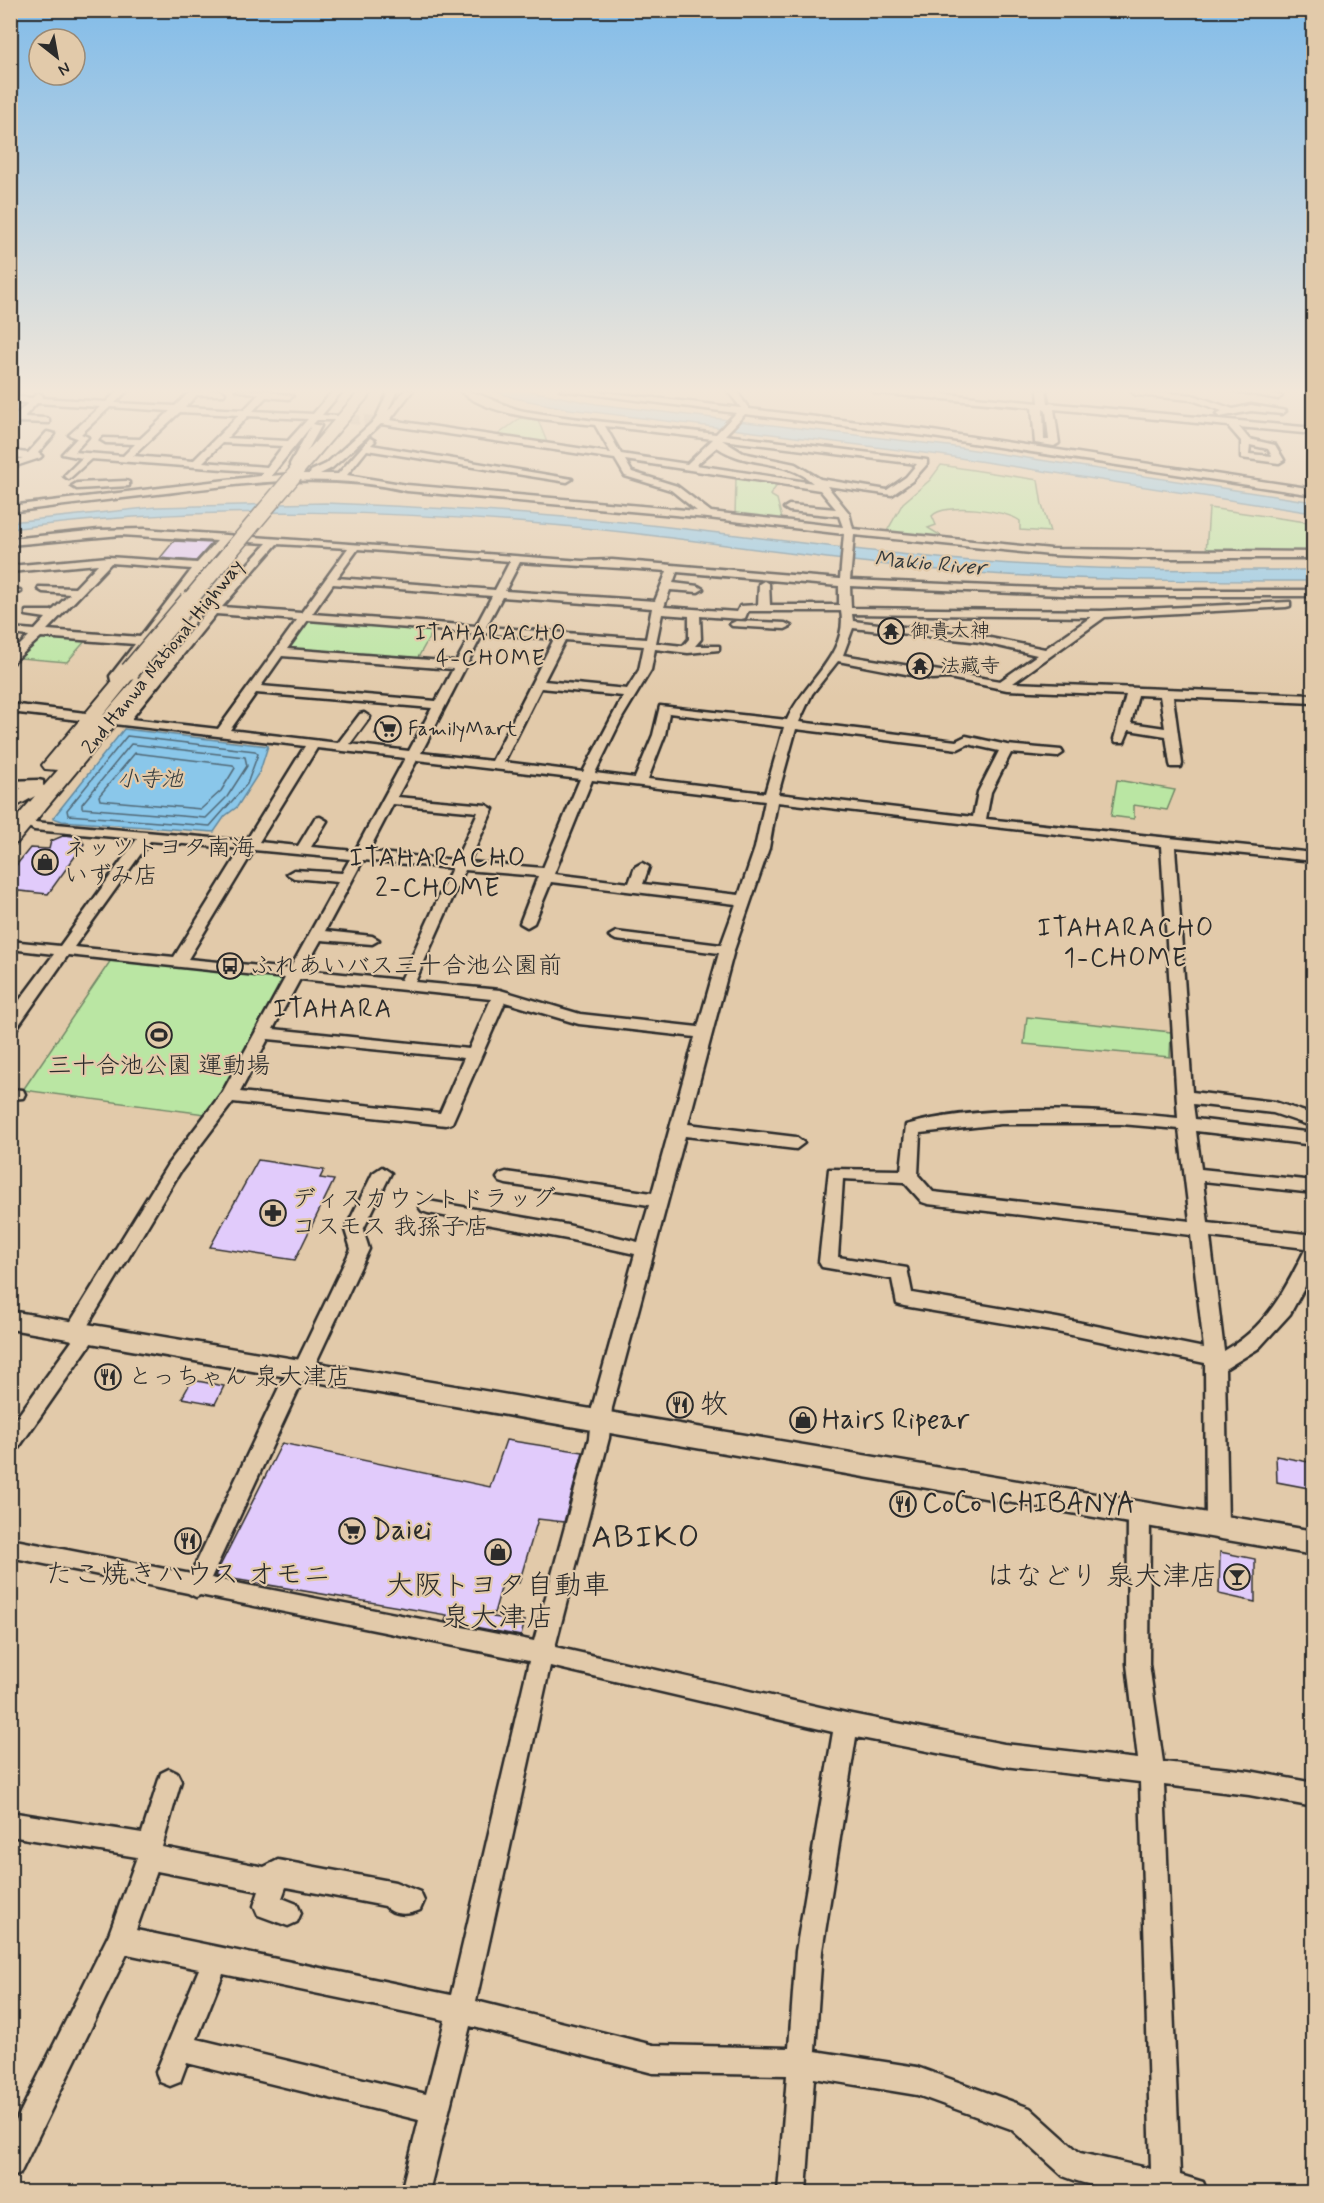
<svg xmlns="http://www.w3.org/2000/svg" width="1324" height="2203" font-family="Mynerve,'Klee One',sans-serif">
	<style>
		.green { fill: #bae6a3; stroke: #728867; stroke-width: 1.5 }
		.water { fill: #8ac7ea; stroke: #64899e; stroke-width: 1.5 }
		.lines { fill: none; stroke-linecap: round; stroke-linejoin: round }
		.shore { stroke: #516977; stroke-width: 1.5 }
		.building { fill: #e1cbfb; stroke: #2b2b2b; stroke-width: 1.5 }
		.minor-tunnel { stroke: #bdaa91; stroke-width: 10; stroke-dasharray: 10 4.5; stroke-linecap: butt }
		.minor-casing { stroke: #2b2b2b; stroke-width: 5 }
		.major-casing { stroke: #2b2b2b; stroke-width: 5 }
		.highway-casing { stroke: #2b2b2b; stroke-width: 4 }
		.minor { fill: #e2caaa; fill-rule: evenodd }
		.major { fill: #e2caaa; fill-rule: evenodd }
		.highway { fill: #e2caaa; fill-rule: evenodd }
		.highway-bridge-far1-casing { stroke: #2b2b2b; stroke-width: 18; stroke-linecap: butt }
		.highway-bridge-casing { stroke: #2b2b2b; stroke-width: 22; stroke-linecap: butt }
		.highway-bridge-far1 { stroke: #e2caaa; stroke-width: 15 }
		.highway-bridge { stroke: #e2caaa; stroke-width: 19 }
		.labels { text-anchor: middle; dominant-baseline: central; stroke-width: 4.5; stroke-linejoin: round; paint-order: stroke }
		.far-poi-label { font-size: 20px; fill: #2b2b2b; stroke: #e2caaa; text-anchor: start }
		.far-street-label { font-size: 20px; fill: #2b2b2b; stroke: #e2caaa }
		.far-water-label { font-size: 22px; font-style: italic; fill: #343b3e; stroke: #e2caaa }
		.far-neighbourhood-label { font-size: 22px; letter-spacing: 1.5px; fill: #2b2b2b; stroke: #e2caaa }
		.poi-label { font-size: 24px; fill: #2b2b2b; stroke: #e2caaa; text-anchor: start }
		.neighbourhood-label { font-size: 26px; letter-spacing: 1.5px; fill: #2b2b2b; stroke: #e2caaa }
		.near-poi-label { font-size: 28px; fill: #2b2b2b; stroke: #e2caaa; text-anchor: start }
		.near-neighbourhood-label { font-size: 32px; letter-spacing: 1.5px; fill: #2b2b2b; stroke: #e2caaa }
	</style>
	<rect width="100%" height="100%" fill="#e2caaa"/>
	<filter id="ink" filterUnits="userSpaceOnUse"><feTurbulence type="fractalNoise" baseFrequency=".0167" numOctaves="2"/><feDisplacementMap in="SourceGraphic" scale="12" xChannelSelector="R" yChannelSelector="G"/><feConvolveMatrix kernelMatrix="1 2 1 2 8 2 1 2 1" color-interpolation-filters="sRGB"/></filter>
	<g filter="url(#ink)">
		<!-- green -->
		<path class="green" d="M520,418L538,420L548,445L495,437Z
			M941,465L1038,480L1042,505L1050,532L1020,530V521C1007,510 944,502 932,516L936,525L928,528L943,537L941,539L886,533L903,503L930,480Z
			M736,478L778,484L770,495L777,499L783,523L735,517Z
			M1209,508L1313,523V553H1206Z
			M311,620L434,629L416,661L288,651L286,648L304,621Z
			M45,636L87,639L67,662L19,658L38,638Z
			M1117,780L1175,790L1167,810L1134,805V819L1111,816Z
			M111,960L283,977L285,980L231,1077L205,1114L23,1090Z
			M1027,1017L1171,1032L1170,1057L1024,1044Z"/>
		<!-- water -->
		<path class="water" d="M491,390H525L596,404L948,446L1313,502V513L940,455L569,409L514,398Z
			M325,503C440,508 554,514 668,527C774,539 879,554 985,562C1094,571 1204,570 1313,570L1314,581C1189,581 1064,581 939,570C830,561 722,543 613,531C414,510 210,503 11,529V522L156,507Z
			M124,729L268,746L260,771L237,807L225,816L214,832L62,821L53,818Z"/>
		<g class="lines">
			<!-- shore -->
			<path class="shore" d="M127,736L255,751L258,754L247,784L210,826L68,815L67,810Z
				M131,744L245,757L247,766L227,797L206,818L82,808V804Z
				M135,753L233,765L235,768L221,791L201,809L100,800L99,796Z"/>
		</g>
		<!-- building -->
		<path class="building" d="M174,541L212,543L196,561L160,558Z
			M382,723L400,724L393,736L375,734Z
			M65,835L80,837L84,844L48,894L10,890V873L30,848L49,849L51,841Z
			M258,1160L324,1170L320,1178L334,1180L295,1260L210,1247Z
			M192,1380L224,1386L215,1404L182,1398Z
			M506,1440L583,1452L564,1522L538,1519L519,1583L503,1581L493,1617L525,1621L521,1636L445,1621L447,1615L215,1576L282,1443L490,1487Z
			M1276,1456L1314,1463V1489L1277,1482Z
			M1220,1552L1255,1559V1602L1219,1594Z"/>
		<g class="lines">
			<!-- minor-tunnel -->
			<path class="minor-tunnel" d="M335,418L379,421"/>
			<!-- minor casing -->
			<g class="minor-casing">
				<path id="minor" d="M119,390H128L115,403L175,406L192,390H221L225,393L224,395H197L185,407L244,410L259,394L236,390H272L271,392L293,396L289,399L266,397L253,411L313,414L334,390H343L322,415L338,416V420H317L313,424L321,426L300,464L299,474H310L311,471L326,464L375,420L389,390H397L388,411L405,390H413L390,420L611,453L595,425C554,420 490,418 459,390C477,390 503,407 524,411C587,422 652,426 716,434L736,413L560,390H585L741,408L727,390H736L749,409L926,430L1314,489V495L926,436L745,414L725,435L927,460V464L912,481L892,495L827,486L849,513L853,529L1051,549L1314,552V558H1133L1051,555L854,535L850,580L1084,590H1314V596H1084L850,586L851,608L1102,611L1290,602V606L1286,607L1105,617L1013,683L1314,695V703L1173,697L1182,764L1181,767H1171L1170,764L1166,736L1129,730L1124,742H1116L1114,739L1126,695L1007,690L949,678L932,679L838,661L812,694L799,722L956,741L966,736L1007,745L1061,750L1063,753L1057,757L1011,753L991,792L986,819L1314,853V861L1175,847L1192,1092L1275,1102L1314,1115V1127L1273,1113L1193,1104L1195,1119L1314,1133V1145L1196,1131L1201,1169L1314,1181V1193L1203,1181L1208,1223L1314,1235V1270L1290,1314L1259,1348L1225,1369L1228,1526L1224,1532L1217,1535L1210,1532L1206,1526L1205,1363L1057,1332L904,1306L897,1304L892,1279L822,1267L819,1262L829,1169L901,1170L906,1125C983,1103 1099,1110 1178,1118L1161,846L777,802L769,848L734,950L688,1124L796,1137L804,1143L796,1149L685,1136L612,1408L609,1438L555,1647L846,1713L1004,1744L1138,1759L1127,1664L1128,1515L1132,1509L1139,1506L1146,1509L1150,1515L1149,1664L1163,1762L1249,1771L1314,1783V1807L1249,1795L1164,1785L1180,2175L1203,2182L1207,2192C1159,2192 1109,2195 1063,2176L1011,2129L917,2095L814,2078L806,2192H778L787,2075L653,2073L470,2026L429,2192H401L419,2120L187,2063L180,2082L170,2086L160,2082L156,2072L199,1969L127,1954L20,2174L10,2178V2133L109,1934L137,1857L10,1836V1812L142,1833L161,1773L169,1769L177,1773L181,1781L162,1847L264,1867L278,1860L395,1882L420,1892L424,1901L420,1910C409,1915 393,1916 385,1906L286,1887L282,1898L297,1904L301,1913L297,1922L288,1926L258,1915L254,1906L259,1891L157,1871L136,1930L451,1995L529,1661L200,1595L196,1597L188,1593L10,1557V1539L191,1574L282,1381L295,1366L351,1249L345,1230L373,1173L382,1167L391,1173L363,1230L369,1249L312,1371L300,1386L211,1578L534,1641L589,1438L592,1408L635,1254L567,1239L428,1213L422,1211L419,1207L422,1203L428,1201L567,1225L638,1242L649,1205L506,1184L500,1182L497,1178L500,1174L506,1172L652,1193L695,1037L579,1024L505,1002L452,1123L446,1125L233,1102L180,1172L85,1330L93,1340L90,1345L17,1450L10,1452V1427L72,1341L65,1331L68,1326L168,1164L222,1093L285,978L68,955L16,1029L10,1030V1013L54,954L10,949V941L60,946L137,839L34,830L27,826L34,822L246,841L305,746L10,712V704L111,716L122,714L225,589L267,543L228,541L204,568L122,676L124,685L118,689L112,685L110,676L135,644L41,637L10,665V655L29,636L10,634V628L35,630L46,618L26,615V611H52L70,594L43,592L38,589L39,587L75,588L98,564L10,572V566L108,557L197,563L217,541L121,535L10,545V539L99,530L144,529L582,561L612,560L840,579L844,534L708,518L407,491C327,472 247,483 166,493C114,499 62,505 10,512V506L260,476L263,472L91,459L69,479L64,476L82,458L62,454L77,438L69,435L100,407L37,403L24,417L46,418L49,419V423L19,422L10,429V420L28,403L10,402V396L32,398L39,393L43,396L42,398L106,402ZM110,407L170,411L140,439L103,438L101,440L106,443L135,444L123,456L74,452L88,437L81,434ZM180,412L239,415L193,461L133,456ZM248,416L308,419L288,441L227,438ZM381,424L615,459L625,476L671,490L697,511L407,485L347,475L367,450L567,482L572,479L371,445L375,441L370,438L338,474H320L332,468ZM311,426L290,464L291,474L271,476ZM605,426L713,439L687,464L621,454ZM722,440L917,464L906,477L887,490L820,479L795,464L743,453ZM222,443L283,446L267,467L203,462ZM717,447C746,468 787,458 813,483L696,465ZM625,460L820,490L836,509L789,505L784,508L789,511L839,516L843,527L711,512L677,486L632,472ZM277,544L348,548L301,613L222,607ZM358,549L510,561L495,590L337,578ZM520,562C569,566 618,567 667,571L655,601L505,591ZM111,563L192,569L140,637L47,630ZM677,572L839,586V605H770L769,584L764,581L759,584L758,605L740,606L737,612L664,607L670,590L698,592L703,589L698,586L673,583ZM333,584L492,596L476,626L312,614ZM502,597L652,608L646,639L486,627ZM748,611H841C849,654 802,684 787,720L660,706L653,735L635,778L595,773L622,718L651,670L655,649L688,653L719,650V646H695L701,639L700,616L741,619L745,618ZM216,614L297,620L218,729L131,719ZM662,614L689,616V639L683,646L656,643ZM852,614L1091,617L1045,649L980,636L853,621ZM308,620L472,633L456,662L287,649ZM853,628L980,642L1037,655L1000,681L843,655ZM483,633L554,639L492,761L421,753ZM565,640L644,646L639,670L627,689L544,681ZM282,656L453,669L436,701L261,686ZM541,688L623,696L583,772L504,762ZM256,693L432,708L409,751L350,744L370,717L364,713L360,714L338,743L230,730ZM1138,695L1160,696L1165,728L1131,723ZM669,713L784,727L765,793L648,779L665,735ZM796,729L958,749L968,744L999,751L978,792L973,817L778,794ZM317,748L405,758L355,851L311,847L327,821L320,817L315,818L298,846L259,842ZM417,760L580,779L543,868L469,862L493,809L486,805L397,797ZM592,780L765,801L755,848L739,895L643,884L649,867L642,863L635,867L629,883L554,874ZM393,804L478,812L456,860L368,852ZM150,841L241,849L174,957L74,947ZM254,850L350,859L342,873L294,870L287,874L294,878L338,882L290,969L188,959ZM363,860L452,868L401,980L304,970L321,940L372,944L379,940L372,936L325,931ZM465,870L538,876L520,923L527,927L534,923L551,882L736,904L721,945L616,932L609,936L616,940L719,953L698,1027L580,1014L500,990L415,982ZM300,979L491,999L469,1049L273,1029ZM268,1039L464,1058L440,1113L240,1092ZM1001,1124H1121L1179,1129L1190,1221L933,1192L918,1175L920,1133ZM843,1179L904,1182L922,1202L928,1204L1191,1235L1204,1348L1057,1318L912,1293L907,1268L838,1257ZM1210,1237L1306,1248C1285,1290 1267,1327 1224,1351ZM550,1666L833,1732L796,1951L789,2048L653,2045L476,2001ZM856,1737L1004,1766L1140,1782L1151,2169L1080,2153L1030,2108L917,2067L815,2051L822,1951ZM223,1974L445,2020L426,2094L197,2039Z
					M872,390H903L1039,403L1038,390H1046L1048,403L1314,428V434L1239,427L1249,439L1275,445L1284,460L1279,463L1241,458V441L1228,426L1054,409L1059,443L1054,446L1035,443L1032,407L876,393ZM1043,409L1046,411L1049,440H1044ZM1250,445L1268,449L1272,456L1249,454Z
					M1134,390L1193,395L1233,409L1251,405L1286,411L1282,414L1251,411L1220,417L1216,414L1222,411L1192,400L1136,395L1132,392Z
					M1231,390H1253L1282,396L1278,399Z
					M47,432L55,434L38,453L42,456L40,458L10,468V462L23,458L10,457V451L28,453Z
					M126,481L129,482V486L77,489L72,486L77,483Z
					M10,589L20,590L21,592L10,595Z
					M736,621L785,623L791,626L785,629L732,626L730,624Z
					M38,780L43,781V787L10,789V781Z
					M10,1089L23,1090L25,1094L23,1098L10,1099Z"/>
			</g>
			<!-- major casing -->
			<g class="major-casing">
				<path id="major" d="M10,1311L1314,1531V1555L10,1329Z"/>
			</g>
			<!-- highway casing -->
			<g class="highway-casing">
				<path id="highway" d="M360,390H374L300,477H290L288,474L290,471Z
					M149,668L158,673L155,677L17,843L10,845V825L35,796L10,810V794L35,781L44,786L58,770L45,769L42,765L120,672L126,671L135,676L96,724L143,669Z"/>
			</g>
			<!-- minor -->
			<use href="#minor" class="minor"/>
			<!-- major -->
			<use href="#major" class="major"/>
			<!-- highway -->
			<use href="#highway" class="highway"/>
			<!-- highway-bridge-far1 casing -->
			<g class="highway-bridge-far1-casing">
				<path id="highway-bridge-far1" d="M187,603L295,474"/>
			</g>
			<!-- highway-bridge casing -->
			<g class="highway-bridge-casing">
				<path id="highway-bridge" d="M130,671L189,601"/>
			</g>
			<!-- highway-bridge-far1 -->
			<use href="#highway-bridge-far1" class="highway-bridge-far1"/>
			<!-- highway-bridge -->
			<use href="#highway-bridge" class="highway-bridge"/>
		</g>
	</g>
	<!-- sky -->
	<linearGradient id="sky" x2="0" y2="1"><stop stop-color="#82bce9"/><stop offset="0.56" stop-color="#f2e7d9"/><stop offset="1" stop-color="#f2e7d9" stop-opacity="0"/></linearGradient>
	<rect width="1324" height="698" fill="url(#sky)"/>
	<!-- icons -->
	<defs>
		<g id="temple-ring" transform="scale(1.35)"><circle r="9.5" fill="#e2caaa" stroke="#2b2b2b" stroke-width="1.5"/><path d="M0-6L5-2H3V0L6.5 2.5H4V6H1.5V3h-3V6H-4V2.5H-6.5L-3 0V-2H-5Z" fill="#2b2b2b"/></g>
		<g id="supermarket-ring" transform="scale(1.35)"><circle r="9.5" fill="#e2caaa" stroke="#2b2b2b" stroke-width="1.5"/><path d="M-6-5.5h2.5l.6 2H6L4.5 2H-2.5L-4.4-4H-6ZM-1.5 3.2a1.3 1.3 0 1 0 .1 0ZM3 3.2a1.3 1.3 0 1 0 .1 0Z" fill="#2b2b2b"/></g>
		<g id="shop-ring" transform="scale(1.35)"><circle r="9.5" fill="#e2caaa" stroke="#2b2b2b" stroke-width="1.5"/><path d="M-5-2.5h2.3a2.7 3.5 0 0 1 5.4 0H5L5.5 6h-11ZM-1.5-2.5h3a1.5 2.3 0 0 0-3 0Z" fill="#2b2b2b"/></g>
		<g id="bus-ring" transform="scale(1.35)"><circle r="9.5" fill="#e2caaa" stroke="#2b2b2b" stroke-width="1.5"/><path d="M-5-6H5V4H4V6H2V4H-2V6H-4V4H-5ZM-3.5-4V0h7V-4ZM-3.5 1.2v1.5H-2V1.2ZM2 1.2v1.5H3.5V1.2Z" fill="#2b2b2b"/></g>
		<g id="stadium-ring" transform="scale(1.35)"><circle r="9.5" fill="#e2caaa" stroke="#2b2b2b" stroke-width="1.5"/><path d="M0-5a6.5 5 0 1 0 0 10a6.5 5 0 1 0 0-10ZM-3.5-1.8h7v3.6h-7Z" fill="#2b2b2b"/></g>
		<g id="pharmacy-ring" transform="scale(1.35)"><circle r="9.5" fill="#e2caaa" stroke="#2b2b2b" stroke-width="1.5"/><path d="M-2-6h4v4h4v4h-4v4h-4v-4h-4v-4h4Z" fill="#2b2b2b"/></g>
		<g id="restaurant-ring" transform="scale(1.35)"><circle r="9.5" fill="#e2caaa" stroke="#2b2b2b" stroke-width="1.5"/><path d="M-5-6h1v4h1v-4h1v4h1v-4h1v5L-1.5 .5V6h-2V.5L-5-1ZM5-6V6H3V1.5H1.5Q1.5-4 5-6Z" fill="#2b2b2b"/></g>
		<g id="bar-ring" transform="scale(1.35)"><circle r="9.5" fill="#e2caaa" stroke="#2b2b2b" stroke-width="1.5"/><path d="M-6-5H6L.8 .8V4.5H3.5V6h-7V4.5H-.8V.8Z" fill="#2b2b2b"/></g>
	</defs>
	<g fill-rule="evenodd">
		<use href="#temple-ring" x="891" y="631"/>
		<use href="#temple-ring" x="920" y="666"/>
		<use href="#supermarket-ring" x="388" y="729"/>
		<use href="#shop-ring" x="45" y="862"/>
		<use href="#bus-ring" x="230" y="966"/>
		<use href="#stadium-ring" x="159" y="1035"/>
		<use href="#pharmacy-ring" x="273" y="1213"/>
		<use href="#restaurant-ring" x="108" y="1377"/>
		<use href="#restaurant-ring" x="680" y="1405"/>
		<use href="#shop-ring" x="803" y="1420"/>
		<use href="#restaurant-ring" x="903" y="1504"/>
		<use href="#supermarket-ring" x="352" y="1531"/>
		<use href="#restaurant-ring" x="188" y="1541"/>
		<use href="#shop-ring" x="498" y="1552"/>
		<use href="#bar-ring" x="1237" y="1577"/>
	</g>
	<g class="labels">
		<!-- far-poi labels -->
		<g class="far-poi-label">
			<text x="910" y="631">御貴大神</text>
			<text x="940" y="666">法藏寺</text>
			<text x="408" y="729">FamilyMart</text>
		</g>
		<!-- far-street labels -->
		<g class="far-street-label">
			<text transform="translate(163 657) rotate(-51)">2nd Hanwa National Highway</text>
		</g>
		<!-- far-water labels -->
		<g class="far-water-label">
			<text transform="translate(930 564) rotate(5)">Makio River</text>
			<text x="150" y="780">小寺池</text>
		</g>
		<!-- far-neighbourhood labels -->
		<g class="far-neighbourhood-label">
			<text x="491" y="634">ITAHARACHO<tspan x="491" dy="25">4-CHOME</tspan></text>
		</g>
		<!-- poi labels -->
		<g class="poi-label">
			<text x="64" y="848">ネッツトヨタ南海<tspan x="64" dy="28">いずみ店</tspan></text>
			<text x="250" y="966">ふれあいバス三十合池公園前</text>
			<text x="159" y="1066" text-anchor="middle">三十合池公園 運動場</text>
			<text x="292" y="1199">ディスカウントドラッグ<tspan x="292" dy="28">コスモス 我孫子店</tspan></text>
			<text x="128" y="1377">とっちゃん 泉大津店</text>
		</g>
		<!-- neighbourhood labels -->
		<g class="neighbourhood-label">
			<text x="438" y="859">ITAHARACHO<tspan x="438" dy="30">2-CHOME</tspan></text>
			<text x="1126" y="929">ITAHARACHO<tspan x="1126" dy="30">1-CHOME</tspan></text>
			<text x="333" y="1010">ITAHARA</text>
		</g>
		<!-- near-poi labels -->
		<g class="near-poi-label">
			<text x="700" y="1405">牧</text>
			<text x="822" y="1420">Hairs Ripear</text>
			<text x="922" y="1504">CoCo ICHIBANYA</text>
			<text x="372" y="1531">Daiei</text>
			<text x="188" y="1575" text-anchor="middle">たこ焼きハウス オモニ</text>
			<text x="1218" y="1577" text-anchor="end">はなどり 泉大津店</text>
			<text x="498" y="1586" text-anchor="middle">大阪トヨタ自動車<tspan x="498" dy="32">泉大津店</tspan></text>
		</g>
		<!-- near-neighbourhood labels -->
		<g class="near-neighbourhood-label">
			<text x="646" y="1538">ABIKO</text>
		</g>
	</g>
	<!-- margin -->
	<rect width="1324" height="2203" fill="none" stroke="#e2caaa" stroke-width="36"/>
	<rect x="18" y="18" width="1288" height="2167" fill="none" stroke="#2b2b2b" stroke-width="2" filter="url(#ink)"/>
	<!-- north arrow -->
	<g transform="translate(57 57) rotate(149)"><circle r="28" fill="#e2caaa" stroke="#998a77" stroke-width="1.5"/>
	<path d="M0-4.5L10 22L0 15L-10 22Z" fill="#2b2b2b"/>
	<text y="-9" font-size="16" font-weight="bold" text-anchor="middle" fill="#2b2b2b">N</text>
	</g>
</svg>
